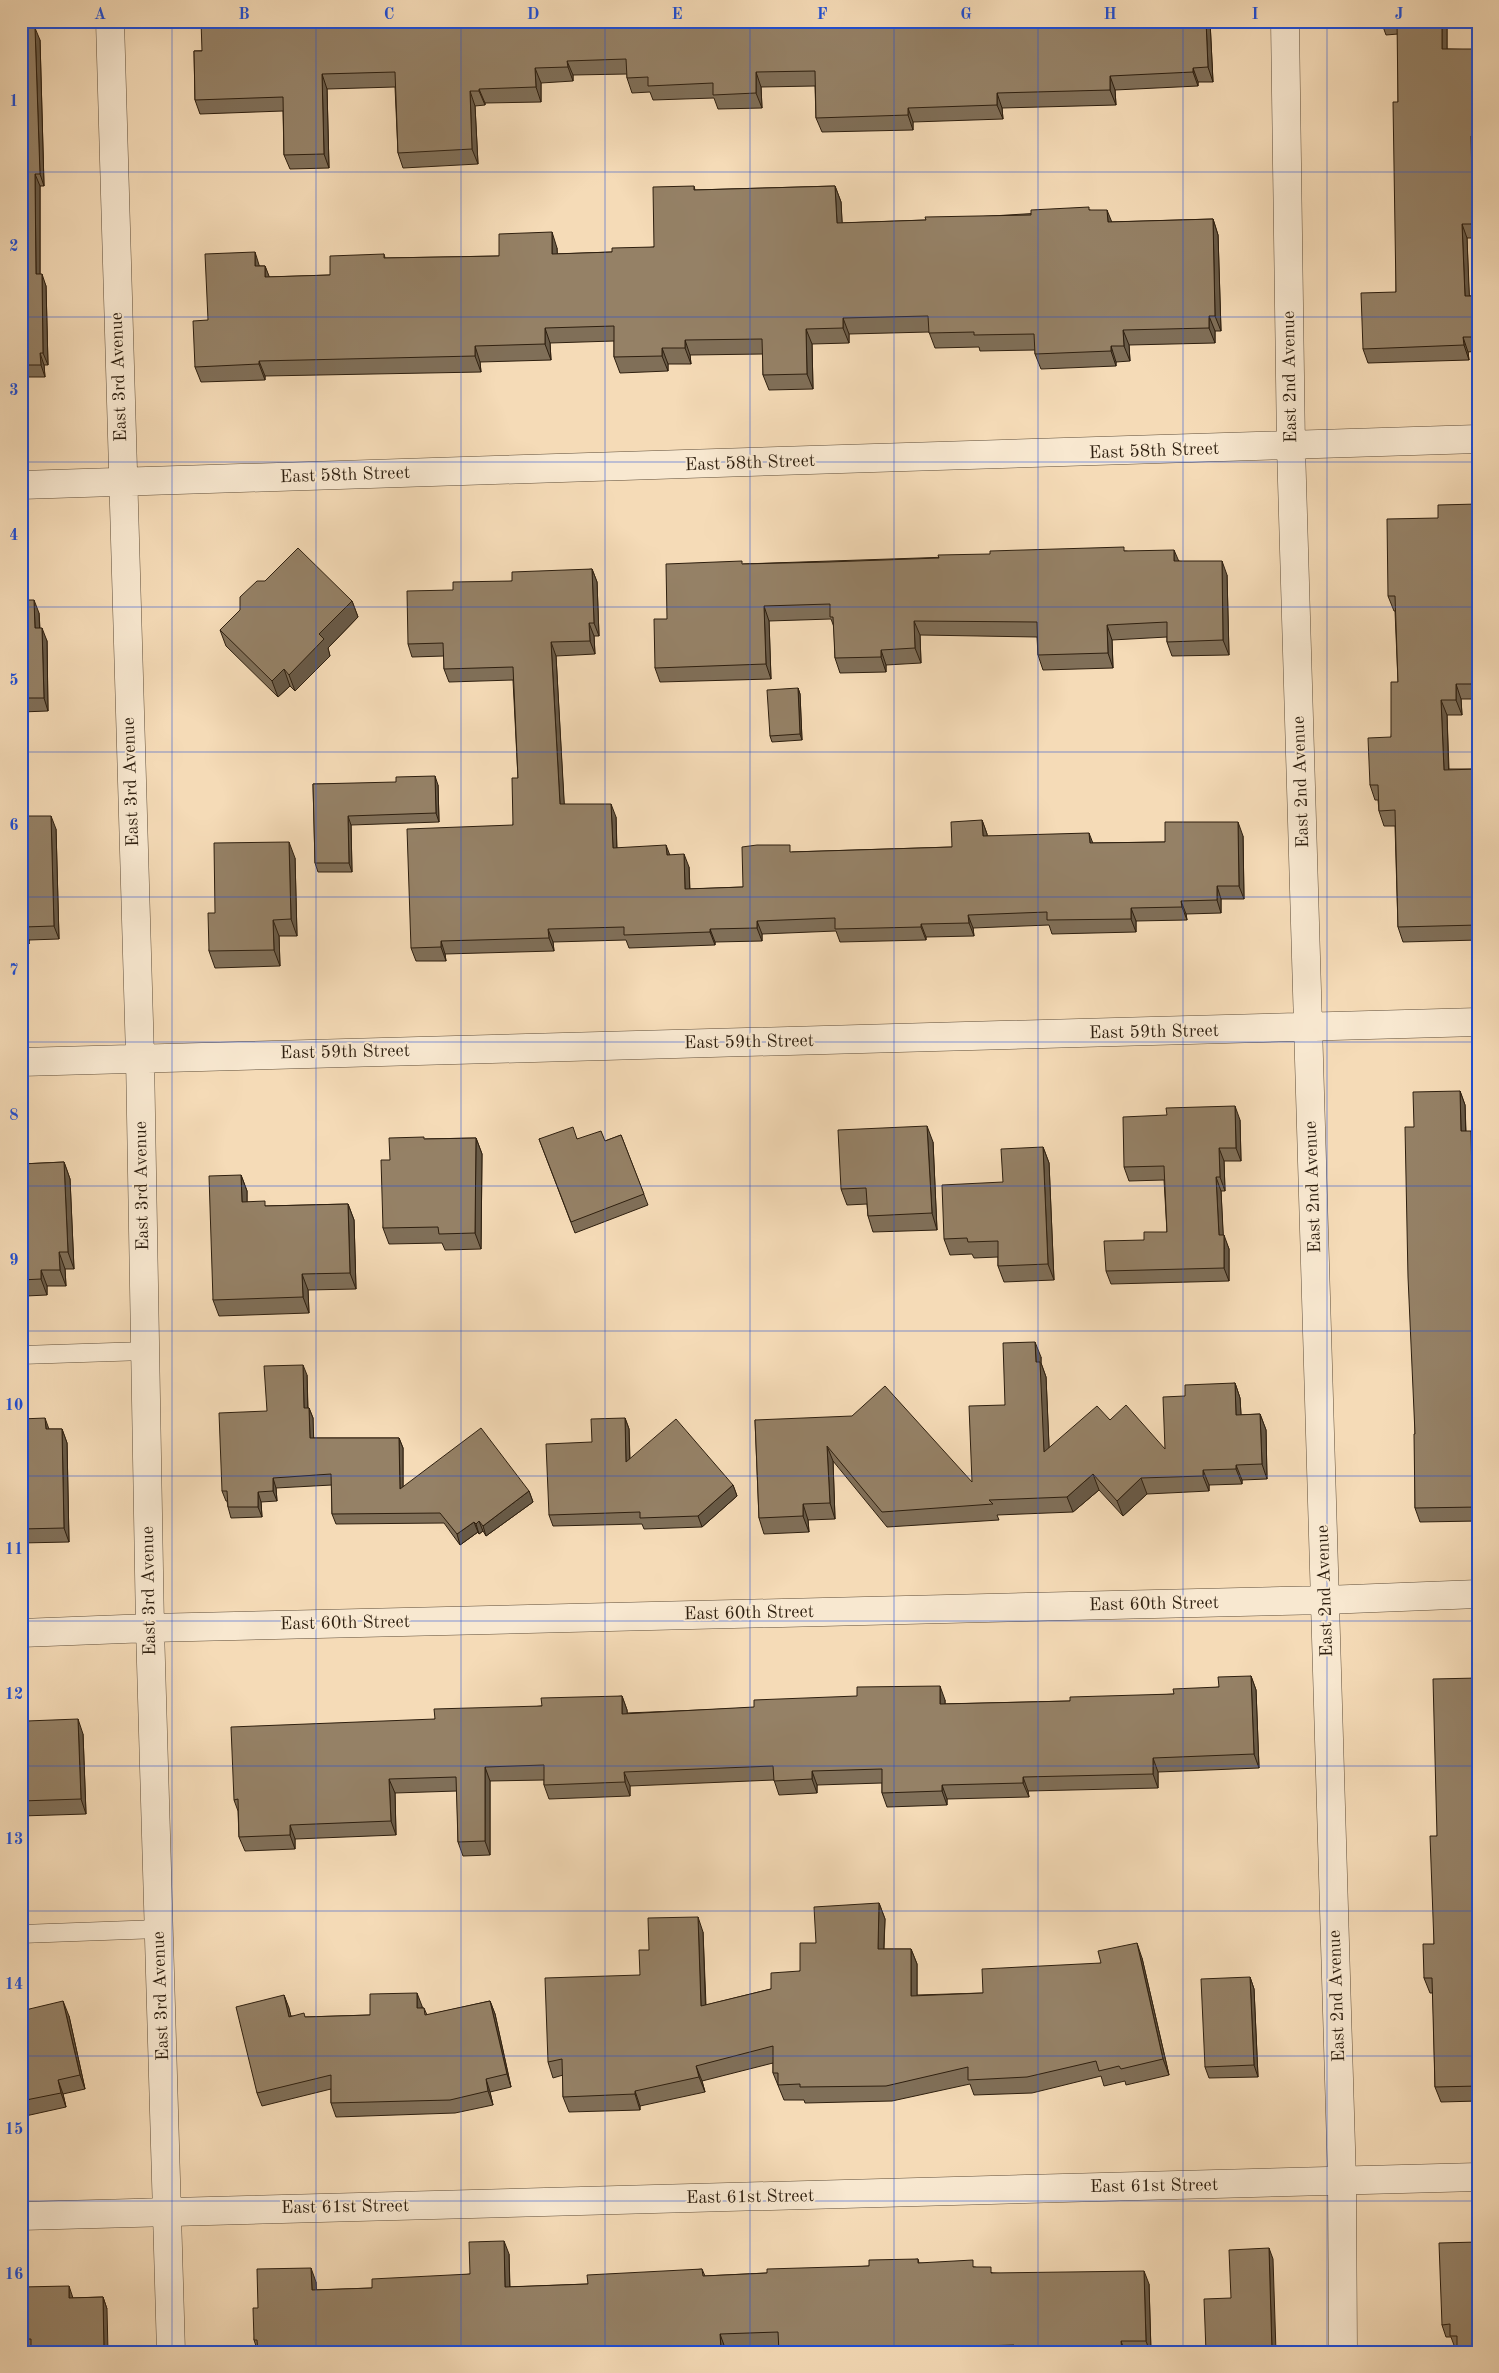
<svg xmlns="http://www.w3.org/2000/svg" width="1499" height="2373" font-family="'Old Standard TT',serif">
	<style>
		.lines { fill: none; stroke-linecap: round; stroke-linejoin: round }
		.service-casing { stroke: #604e39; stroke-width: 19 }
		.minor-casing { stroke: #604e39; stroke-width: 29 }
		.service { stroke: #f8e8d0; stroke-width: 18 }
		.minor { stroke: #f8e8d0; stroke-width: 28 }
		.wall { fill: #806f58; stroke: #2e1f0f }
		.shaded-wall { fill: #685a47; stroke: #2e1f0f }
		.building { fill: #958166; stroke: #2e1f0f }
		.grid { fill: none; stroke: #1d4ed8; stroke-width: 1; stroke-opacity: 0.55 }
		.labels { text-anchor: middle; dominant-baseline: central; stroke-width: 4; stroke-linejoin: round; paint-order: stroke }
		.street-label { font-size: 18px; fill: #2e1f0f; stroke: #f8e8d0 }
		.neatline { fill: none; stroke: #1d4ed8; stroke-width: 2 }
		.grid-label { font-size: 16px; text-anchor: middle; font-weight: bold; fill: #1d4ed8 }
	</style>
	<rect width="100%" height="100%" fill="#f5dbb7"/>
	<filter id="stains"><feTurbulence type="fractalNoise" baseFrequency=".004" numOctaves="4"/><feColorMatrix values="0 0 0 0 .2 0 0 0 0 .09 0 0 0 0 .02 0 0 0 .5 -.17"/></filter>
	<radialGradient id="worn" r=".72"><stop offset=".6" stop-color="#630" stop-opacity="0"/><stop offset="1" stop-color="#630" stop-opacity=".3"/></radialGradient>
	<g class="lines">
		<!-- service casing -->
		<g class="service-casing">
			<path id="service" d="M21,1355L145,1351
				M21,1934L159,1929"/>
		</g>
		<!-- minor casing -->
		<g class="minor-casing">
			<path id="minor" d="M110,21L140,1057L150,1628L171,2352
				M1285,21L1291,447L1342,2181L1343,2352
				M21,485L1478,439
				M21,1062L1478,1022
				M21,1633L150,1628L1325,1600L1478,1594
				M21,2216L1478,2177"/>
		</g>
		<!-- service -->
		<use href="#service" class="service"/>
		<!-- minor -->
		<use href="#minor" class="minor"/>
	</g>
	<!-- wall -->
	<path class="wall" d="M1210,21L1213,82H1198V86L1115,90L1116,105L1002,108L1003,119L913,122V130L822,132L816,118L815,86L761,87L762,108L718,109L714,98L653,100L650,92L632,93L627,78V74L573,75V81L541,83V102L485,103V105L475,106L478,164L403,168L398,153L395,87L327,89L329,168L290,169L284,155L283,111L200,114L195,100L194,51Z
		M1381,21H1447V49L1478,50V151H1477L1478,238H1467L1469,296H1478V351L1468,352L1469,360L1368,363L1363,349L1396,292L1398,102V34L1386,35Z
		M21,28L40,40L44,186H40V274L46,286L48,365H44L45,377H21Z
		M694,186L695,190L835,186L841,202L842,223L926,220L1090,210L1112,222L1213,219L1218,235L1221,331H1215V343L1129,345L1130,361L1116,362V366L1041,369L1035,354V350L980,351L979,347L935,348L929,332L849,334V343L812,344L813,389L769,390L763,375V354L690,355L691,364H668V371L620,373L614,357V341L550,343L551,360L480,362L481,372L265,376V380L201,382L195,367L208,320L259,266H265L269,277L330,275L384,254L385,258L499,256L557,248V254L612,252L654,247Z
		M1478,504V699H1461L1462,715H1447L1449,769H1478V940L1403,942L1398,927L1395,826H1384L1379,811L1378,800H1375L1370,785L1391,737L1398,682L1395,611H1394L1388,596Z
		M1126,551L1179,561L1227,575L1229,655L1172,656L1167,642V637L1112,640L1113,668L1043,670L1038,655L1037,637L920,635L921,663L886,665V672L840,673L835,658L834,627L831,619L769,621L771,679L660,682L655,668L667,619L743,564Z
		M592,569L597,582L599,636H594L595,654L556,656L564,804L616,817L617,848L670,855L689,867L690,889L743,887L792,852L952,847L982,820L987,834V836L1093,843L1165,842L1243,836L1244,899H1221V913L1186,914L1187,920L1136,921V932L1052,934L1049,925L973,928L974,936L926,937V940L840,942L836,931L762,934V941L715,942V945L629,948L626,940L553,942L554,951L445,954L446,961H416L411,948L513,825L518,778L513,680L449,682L444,669V656L412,657L408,644L453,590Z
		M21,600L39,613L40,628L47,641L48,711L21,712Z
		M352,601L358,617L328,648L330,656L295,691L290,686L278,697L226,646L220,630Z
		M798,688L800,694L802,740L772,742L770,736Z
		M313,784L438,785L439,822L351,825L352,872H318L315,863Z
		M21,816L56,829L59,939L29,940V944H21Z
		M295,858L297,936H279L280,966L215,968L209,951L215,913Z
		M1460,1091L1465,1105L1466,1131L1476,1145L1477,1181H1478V1521L1420,1522L1415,1508V1434L1414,1127Z
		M1240,1120L1241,1161H1224L1225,1191H1221L1223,1235L1229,1249V1281L1111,1284L1106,1271L1144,1240L1167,1232L1164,1180L1129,1181L1124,1167Z
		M621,1135L648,1205L575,1233L539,1139H578L605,1141Z
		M476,1138L482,1154L481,1249L445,1250L442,1243L389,1244L383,1228L390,1160L425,1139Z
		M933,1142L937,1230L873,1232L868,1216L867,1204L847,1205L841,1189Z
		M1043,1147L1049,1163L1054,1280L1004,1282L998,1266V1257L974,1258L972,1254L950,1255L944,1239L1003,1182Z
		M64,1162L70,1179L74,1269H65L66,1286H47V1295L26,1296V1311H21V1164Z
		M241,1175L247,1191V1202L266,1206L348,1204L354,1220L356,1289L308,1290L309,1313L219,1316L213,1300Z
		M1041,1357V1363L1046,1377L1049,1448L1110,1420L1165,1449L1185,1396L1235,1383L1240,1398L1241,1415L1260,1414L1266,1430L1267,1479L1242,1480V1484L1209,1485V1491L1147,1494L1123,1516L1099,1490L1073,1512L997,1515L999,1520L887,1527L833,1461L835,1519L808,1520L809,1532L764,1534L759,1518L755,1420L972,1482L1005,1405Z
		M307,1375L308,1408H309L313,1418V1438H399L403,1448V1487L529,1491L533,1502L486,1536L483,1531L479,1534L478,1532L460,1545L444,1523L336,1524L332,1514V1485L276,1488L277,1501L261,1502L262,1517L231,1518L228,1507L227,1501H226L222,1491L267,1411Z
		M625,1418L629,1429L630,1459L733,1485L737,1496L702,1527L644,1529L642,1524L553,1526L549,1515L592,1442Z
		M21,1419L49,1429H62L67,1443L69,1542L21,1543Z
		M1251,1676L1256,1690L1259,1768L1158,1772V1788L1028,1791L1029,1797L947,1799V1805L887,1807L882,1793V1783L817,1785V1793L779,1795L774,1780L630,1786V1796L549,1799L544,1785V1780L490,1781V1855L463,1856L458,1842L457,1791L395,1793L396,1835L295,1839V1849L245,1851L239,1837L238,1811L234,1800L435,1719L622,1696L627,1710V1713L945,1700V1704L1070,1701L1174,1694L1219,1687Z
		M1478,1678V2101L1441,2102L1435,2087L1433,1993H1430L1424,1978L1434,1944L1437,1836Z
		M21,1730L83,1734L86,1814L21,1816Z
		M879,1903L885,1919L884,1949H911L917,1964V1995L983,1993L1101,1963L1142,1958L1169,2075L1126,2085L1125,2081L1104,2086L1101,2076L1032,2093L974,2095L970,2084L892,2101L805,2103L804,2100H784L773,2073V2063L702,2081L705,2092L640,2106V2110L569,2112L563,2097V2075L553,2078L548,2062L640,1975L649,1950L703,1932L706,2005L771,1989L800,1971L816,1943Z
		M1250,1977L1254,1989L1258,2077L1209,2078L1205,2067Z
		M284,1995L291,2016L305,2017L370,2015L422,2006V2008H424L427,2015L490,2001L495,2014L511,2087L490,2092L493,2105L455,2113L336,2117L331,2103V2089L262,2106L257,2093Z
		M21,2011L69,2016L85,2089L63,2094L66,2107L21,2117Z
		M1478,2242L1457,2348H1455L1451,2337H1446L1442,2325Z
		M509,2254L510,2287L588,2284L702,2269L705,2276L767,2273L869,2266L918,2259L919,2263L975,2267L993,2273L1149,2284L1151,2352H779L778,2346L725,2348V2352H258L254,2340L258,2308L316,2282V2290L372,2288L470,2274Z
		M21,2287L73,2298L103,2297L107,2309L31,2351L21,2352Z"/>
	<!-- shaded-wall -->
	<path class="shaded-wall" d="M1206,21H1210L1213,82L1208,67Z
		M1442,21H1447V63L1442,49Z
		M35,28L40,40L44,186L40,174Z
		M567,61L573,75V81L568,67Z
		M535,68L541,83V102L536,87Z
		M1193,68L1198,82V86L1193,72Z
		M756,72L761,87L762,108L756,93Z
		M322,74L327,89L329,168L324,154Z
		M1110,76L1115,90L1116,105L1110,90Z
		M479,89L485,103V105L479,91Z
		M470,91L475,106L478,164L472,149Z
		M997,93L1002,108L1003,119L997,105Z
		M908,108L913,122V130L908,115Z
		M1471,136L1477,151L1478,237L1473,224Z
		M35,174L40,186V287L36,274Z
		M835,186L841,202L843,238L837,223Z
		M1107,210L1113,225L1108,222Z
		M1213,219L1218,235L1221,331L1215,316Z
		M1462,224L1467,238L1470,311L1465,296Z
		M552,232L557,248L558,269L552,254Z
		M255,252L260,268L255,266Z
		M265,266L271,281L265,277Z
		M42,274L46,286L48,365L43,353Z
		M1209,316L1215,331V343L1209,328Z
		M843,318L849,334V343L843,328Z
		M545,328L550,343L551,360L545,344Z
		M806,329L812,344L813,389L807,374Z
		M1123,330L1129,345L1130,361L1124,346Z
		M1463,337L1468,352L1469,360L1464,345Z
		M685,340L690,355L691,364L685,348Z
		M475,346L480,362L481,372L475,356Z
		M1111,346L1116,362V366L1111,351Z
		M662,348L668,364V371L662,356Z
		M40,353L44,365L45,377L41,365Z
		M259,361L265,376V380L259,364Z
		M1174,550L1180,564L1174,561Z
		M1222,561L1227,575L1229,655L1223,640Z
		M592,569L597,582L599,636L594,623Z
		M34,600L39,613L40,641L35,628Z
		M352,601L358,617L328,648L330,656L295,691L289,675L319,634Z
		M764,606L769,621L771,679L766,664Z
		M914,621L920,635L921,663L915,648Z
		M589,623L594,636L595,654L590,641Z
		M1107,625L1112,640L1113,668L1108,653Z
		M42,628L47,641L48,711L44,698Z
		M551,642L556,656L565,817L560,804Z
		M881,650L886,665V672L881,657Z
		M284,669L290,686L278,697L272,681Z
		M1456,684L1461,699L1462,715L1456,700Z
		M798,688L800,694L802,740L800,734Z
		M1441,700L1447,715L1449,785L1444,770Z
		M435,776L438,785L439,822L436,813Z
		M611,804L616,817L617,861L613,848Z
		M51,816L56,829L59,939L54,926Z
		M348,816L351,825L352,872L349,863Z
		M982,820L987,834L988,850L983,836Z
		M1238,822L1243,836L1244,899L1239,886Z
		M1089,833L1094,846L1090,843Z
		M289,842L295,858L297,936L291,919Z
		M666,845L671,858L667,855Z
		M684,854L689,867L690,902L685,889Z
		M1217,886L1221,899V913L1217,900Z
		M1181,901L1186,914L1187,920L1182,907Z
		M1131,908L1136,921V932L1131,919Z
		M968,915L973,928L974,936L969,923Z
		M273,920L279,936L280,966L274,950Z
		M757,921L762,934V941L757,928Z
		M921,924L926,937V940L921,927Z
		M24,927L29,940V944L24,930Z
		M548,929L553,942L554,951L549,938Z
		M710,929L715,942V945L710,932Z
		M441,941L445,954L446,961L441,947Z
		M1460,1091L1465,1105L1466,1145L1461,1131Z
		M1235,1106L1240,1120L1241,1161L1236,1148Z
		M927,1126L933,1142L937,1230L932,1213Z
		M1471,1131L1476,1145L1477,1195L1472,1181Z
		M476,1138L482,1154L481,1249L475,1233Z
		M1043,1147L1049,1163L1054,1280L1048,1264Z
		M1219,1148L1224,1161L1225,1191L1220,1177Z
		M64,1162L70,1179L74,1269L68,1252Z
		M241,1175L247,1191V1218L242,1202Z
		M1216,1177L1221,1191L1224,1249L1219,1235Z
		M348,1204L354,1220L356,1289L350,1273Z
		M1224,1235L1229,1249V1281L1224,1268Z
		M59,1252L65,1269L66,1286L60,1270Z
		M41,1270L47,1286V1295L41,1279Z
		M302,1274L308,1290L309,1313L303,1297Z
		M21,1283L26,1296V1311L21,1297Z
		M1035,1342L1041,1357V1363L1046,1377L1050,1468L1044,1452L1036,1362Z
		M303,1365L307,1375L308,1419L304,1408Z
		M1235,1383L1240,1398L1242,1431L1236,1415Z
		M309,1408L313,1418L314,1448L310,1438Z
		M1260,1414L1266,1430L1267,1479L1262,1464Z
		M45,1418L50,1432L46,1429Z
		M625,1418L629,1429L630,1473L626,1462Z
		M62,1429L67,1443L69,1542L64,1528Z
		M399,1438L403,1448V1500L400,1489Z
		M827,1446L833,1461L835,1519L830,1503Z
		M1236,1465L1242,1480V1484L1236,1469Z
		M1203,1470L1209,1485V1491L1203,1476Z
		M1093,1474L1099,1490L1073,1512L1067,1497Z
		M273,1478L276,1488L277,1501L273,1491Z
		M1141,1478L1147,1494L1123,1516L1117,1501Z
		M733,1485L737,1496L702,1527L698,1516Z
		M529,1491L533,1502L486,1536L483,1526Z
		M258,1492L261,1502L262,1517L258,1507Z
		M803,1504L808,1520L809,1532L803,1516Z
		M479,1521L483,1531L479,1534L476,1524Z
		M474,1522L478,1532L460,1545L457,1534Z
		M1251,1676L1256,1690L1259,1768L1254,1754Z
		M940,1686L945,1700V1718L940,1704Z
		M622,1696L627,1710L628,1728L622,1714Z
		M78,1719L83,1734L86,1814L81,1799Z
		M1153,1758L1158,1772V1788L1153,1774Z
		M485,1767L490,1781V1855L485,1841Z
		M812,1771L817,1785V1793L812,1779Z
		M624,1772L630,1786V1796L625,1782Z
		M1023,1777L1028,1791L1029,1797L1023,1783Z
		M389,1779L395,1793L396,1835L391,1821Z
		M942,1785L947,1799V1805L942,1791Z
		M290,1825L295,1839V1849L290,1835Z
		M879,1903L885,1919L883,1964L878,1949Z
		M698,1917L703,1932L706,2021L701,2006Z
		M1137,1943L1142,1958L1169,2075L1163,2059Z
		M911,1949L917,1964V2011L911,1996Z
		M1250,1977L1254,1989L1258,2077L1254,2065Z
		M417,1993L422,2006V2021L417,2008Z
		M284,1995L289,2008L294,2030L289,2017Z
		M63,2001L69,2016L85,2089L80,2075Z
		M490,2001L495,2014L511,2087L507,2074Z
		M696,2066L702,2081L705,2092L699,2077Z
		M486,2079L490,2092L493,2105L488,2091Z
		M58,2080L63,2094L66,2107L61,2093Z
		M635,2091L640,2106V2110L635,2094Z
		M504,2241L509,2254L510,2301L505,2287Z
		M1269,2248L1273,2259L1276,2352H1272Z
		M311,2268L316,2282L317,2304L312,2290Z
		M1144,2271L1149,2284L1151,2352H1150L1146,2341Z
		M69,2286L73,2298L74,2311L69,2298Z
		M103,2297L107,2309L108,2352H104Z
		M720,2334L725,2348V2352H722L721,2349Z
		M1121,2341L1125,2352H1122Z"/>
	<!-- building -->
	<path class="building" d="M201,21H1206L1208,67L1193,68V72L1110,76V90L997,93V105L908,108V115L816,118L815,71L756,72V93L713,95V83L648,86V77L627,78L626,59L567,61L568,67L535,68L536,87L479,89V91H470L472,149L398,153L395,72L322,74L324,154L284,155L283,97L195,100L194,51H202Z
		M1397,21H1442V49H1477V136H1471L1473,224H1462L1465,296H1478V337H1463L1464,345L1363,349L1361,293L1396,292L1393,102H1398Z
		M21,28H35L40,174H35L36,274H42L43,353H40L41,365H21Z
		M694,186V190L835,186L837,223L926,220L925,217L1031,215V210L1089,207V210H1107L1108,222L1213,219L1215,316H1209V328L1123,330L1124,346H1111V351L1035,354L1034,334L974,335V332L929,333L928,316L843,318V328L806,329L807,374L763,375L762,339L685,340V348H662V356L614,357V326L545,328V344L475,346V356L259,361V364L195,367L193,321L208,320L205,254L255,252V266H265V277L330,275V256L384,254V258L499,256V234L552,232V254L612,252V248L654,247L653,187Z
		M1478,504V684H1456V700H1441L1444,770L1478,769V925L1398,927L1395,810L1379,811L1378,785H1370L1368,738L1391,737V682H1398L1395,596H1388L1387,519L1438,518V505Z
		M1124,547V551L1174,550V561H1222L1223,640L1167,642V622L1107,625L1108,653L1038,655L1037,622L914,621L915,648L881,650V657L835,658L833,617H830V604L764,606L766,664L655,668L654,619H667L666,564L742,561V564L828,562L939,558L938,555L990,554V551Z
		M298,548L352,601L319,634L324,639L289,675L284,669L272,681L220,630L240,610V597L257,581H265Z
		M592,569L594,623H589L590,641L551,642L560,804H611L613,848L666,845L667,855L684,854L685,889L743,887L742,847L757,845H790V852L952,847L951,822L982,820L983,836L1089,833L1090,843L1165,842V822H1238L1239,886H1217V900L1181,901L1182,907L1131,908V919L1047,920V912L968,915L969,923L921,924V927L835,929V918L757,921V928L710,929V932L624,935V927L548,929L549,938L441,941V947L411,948L407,829L513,825L512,778H518L513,667L444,669L443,643L408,644L407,591L453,590V582L512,581V572Z
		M21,600H34L35,628H42L44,698H21Z
		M798,688L800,734L770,736L767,690Z
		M435,776L436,813L348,816L349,863H315L313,784L396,782V777Z
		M21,816H51L54,926L24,927V930H21Z
		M289,842L291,919L273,920L274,950L209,951L208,913H215L214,843Z
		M1460,1091L1461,1131H1471L1472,1181H1478V1507L1415,1508L1414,1434H1415L1408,1277L1405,1127H1414L1413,1092Z
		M1235,1106L1236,1148H1219L1220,1177H1216L1219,1235H1224V1268L1106,1271L1104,1241L1144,1240V1232H1167L1164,1166L1124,1167L1123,1117L1167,1115L1166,1108Z
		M927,1126L932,1213L868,1216L866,1188L841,1189L838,1130Z
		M573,1127L577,1139L601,1131L605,1141L621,1135L644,1194L571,1222L539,1139Z
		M424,1137V1139L476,1138L475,1233L439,1234L438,1227L383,1228L381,1160H390L389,1138Z
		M1043,1147L1048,1264L998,1266V1241L968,1242L967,1238L944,1239L942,1185L1003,1182L1001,1149Z
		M64,1162L68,1252H59L60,1270H41V1279L21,1280V1164Z
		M241,1175L242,1202L265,1201V1206L348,1204L350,1273L302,1274L303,1297L213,1300L209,1176Z
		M1035,1342L1036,1362H1040L1044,1452L1097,1406L1110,1420L1126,1405L1165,1449L1163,1397L1185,1396V1385L1235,1383L1236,1415L1260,1414L1262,1464L1236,1465V1469L1203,1470V1476L1141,1478L1117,1501L1093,1474L1067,1497L989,1500L993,1504L882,1512L827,1446L830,1503L803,1504V1516L759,1518L755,1420L852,1416L885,1386L972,1482L969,1406L1005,1405L1003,1343Z
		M303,1365L304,1408H309L310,1438H399L400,1489L481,1428L529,1491L483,1526L479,1521L476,1524L474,1522L457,1534L440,1513L332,1514L331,1474L273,1478V1491L258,1492V1507H228L227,1491H222L219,1413L267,1411L264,1366Z
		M45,1418L46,1429H62L64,1528L21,1529V1419Z
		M625,1418L626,1462L676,1419L733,1485L698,1516L640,1518V1512L549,1515L546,1444L592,1442L591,1419Z
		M1251,1676L1254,1754L1153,1758V1774L1023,1777V1783L942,1785V1791L882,1793V1769L812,1771V1779L774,1781L773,1766L624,1772L625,1782L544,1785V1765L485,1767V1841L458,1842L456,1777L389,1779L391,1821L290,1825V1835L239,1837L238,1799L234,1800L231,1727L435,1719L434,1709L542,1706L541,1698L622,1696V1714L754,1707V1700L857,1696V1687L940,1686V1704L1070,1701V1697L1174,1694L1173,1689L1219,1687L1218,1677Z
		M1478,1678V2086L1435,2087L1432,1978H1424L1423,1944H1434L1430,1836H1437L1433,1679Z
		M78,1719L81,1799L21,1801V1730H27V1721Z
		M879,1903L878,1949H911V1996L983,1993L982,1969L1101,1963L1098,1951L1137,1943L1163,2059L1121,2069L1119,2066L1099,2071L1096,2061L1027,2077L968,2080V2067L886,2086L800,2087V2084L778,2085V2073H773V2046L696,2066L699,2077L635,2091V2094L563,2097L562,2059L548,2062L545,1978L640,1975L639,1950H649L648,1918L698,1917L701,2006L771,1989V1973L800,1971V1943H816L814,1907Z
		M1250,1977L1254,2065L1205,2067L1201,1979Z
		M417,1993V2008H424L425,2015L490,2001L507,2074L486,2079L488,2091L450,2100L331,2103V2075L257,2093L236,2007L284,1995L289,2017L304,2013L305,2017L370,2015V1994Z
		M63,2001L80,2075L58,2080L61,2093L21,2101V2011Z
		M504,2241L505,2287L588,2284L587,2275L702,2269L703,2276L767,2273V2269L869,2266V2260L918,2259V2263L973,2260V2267H991V2273L1144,2271L1146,2341H1121L1122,2352H1014V2345L921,2348V2352H779L778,2332L720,2334L721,2349L652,2352H258L257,2340H254L253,2308H258L257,2269L311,2268L312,2290L372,2288V2279L470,2274L469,2242Z
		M1478,2242V2352H1457V2336H1450V2324L1442,2325L1439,2243Z
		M1269,2248L1272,2352H1206L1204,2299L1231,2298L1229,2250Z
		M69,2286V2298L103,2297L104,2352H31V2339H21V2287Z"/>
	<!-- grid -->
	<path class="grid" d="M172,21V2352M316,21V2352M461,21V2352M605,21V2352M750,21V2352M894,21V2352M1038,21V2352M1183,21V2352M1327,21V2352M21,172H1478M21,317H1478M21,462H1478M21,607H1478M21,752H1478M21,897H1478M21,1042H1478M21,1186H1478M21,1331H1478M21,1476H1478M21,1621H1478M21,1766H1478M21,1911H1478M21,2056H1478M21,2201H1478"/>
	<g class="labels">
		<!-- street labels -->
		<g class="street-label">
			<text transform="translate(119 377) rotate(-92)">East 3rd Avenue</text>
			<text transform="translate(1290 377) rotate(-91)">East 2nd Avenue</text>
			<text transform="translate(1154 451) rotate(-2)">East 58th Street</text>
			<text transform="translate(750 463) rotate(-2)">East 58th Street</text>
			<text transform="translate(345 475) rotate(-2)">East 58th Street</text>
			<text transform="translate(131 782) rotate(-92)">East 3rd Avenue</text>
			<text transform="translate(1301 782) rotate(-92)">East 2nd Avenue</text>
			<text transform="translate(1154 1032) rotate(-1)">East 59th Street</text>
			<text transform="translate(749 1042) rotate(-1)">East 59th Street</text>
			<text transform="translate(345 1052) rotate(-1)">East 59th Street</text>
			<text transform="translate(142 1186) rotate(-91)">East 3rd Avenue</text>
			<text transform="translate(1313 1187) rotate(-92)">East 2nd Avenue</text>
			<text transform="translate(149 1591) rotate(-91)">East 3rd Avenue</text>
			<text transform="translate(1325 1591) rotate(-92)">East 2nd Avenue</text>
			<text transform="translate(1154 1604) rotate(-1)">East 60th Street</text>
			<text transform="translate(749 1613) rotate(-1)">East 60th Street</text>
			<text transform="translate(345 1623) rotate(-1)">East 60th Street</text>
			<text transform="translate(161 1996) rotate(-92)">East 3rd Avenue</text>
			<text transform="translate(1337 1996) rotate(-92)">East 2nd Avenue</text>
			<text transform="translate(1154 2186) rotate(-1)">East 61st Street</text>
			<text transform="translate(750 2197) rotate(-1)">East 61st Street</text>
			<text transform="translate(345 2207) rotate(-1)">East 61st Street</text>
		</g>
	</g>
	<!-- margin -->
	<rect width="1499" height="2373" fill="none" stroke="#f5dbb7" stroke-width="55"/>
	<rect x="28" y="28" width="1444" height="2318" class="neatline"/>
	<g class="grid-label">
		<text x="100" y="19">A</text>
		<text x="244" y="19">B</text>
		<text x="389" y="19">C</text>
		<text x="533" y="19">D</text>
		<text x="677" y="19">E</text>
		<text x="822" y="19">F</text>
		<text x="966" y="19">G</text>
		<text x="1110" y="19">H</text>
		<text x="1255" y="19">I</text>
		<text x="1399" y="19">J</text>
		<text x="14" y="106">1</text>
		<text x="14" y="251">2</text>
		<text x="14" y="395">3</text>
		<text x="14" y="540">4</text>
		<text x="14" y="685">5</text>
		<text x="14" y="830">6</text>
		<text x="14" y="975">7</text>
		<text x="14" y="1120">8</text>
		<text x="14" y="1265">9</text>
		<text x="14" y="1410">10</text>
		<text x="14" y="1554">11</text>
		<text x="14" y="1699">12</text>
		<text x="14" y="1844">13</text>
		<text x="14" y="1989">14</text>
		<text x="14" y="2134">15</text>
		<text x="14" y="2279">16</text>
	</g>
	<rect width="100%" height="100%" filter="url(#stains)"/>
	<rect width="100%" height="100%" fill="url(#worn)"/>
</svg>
